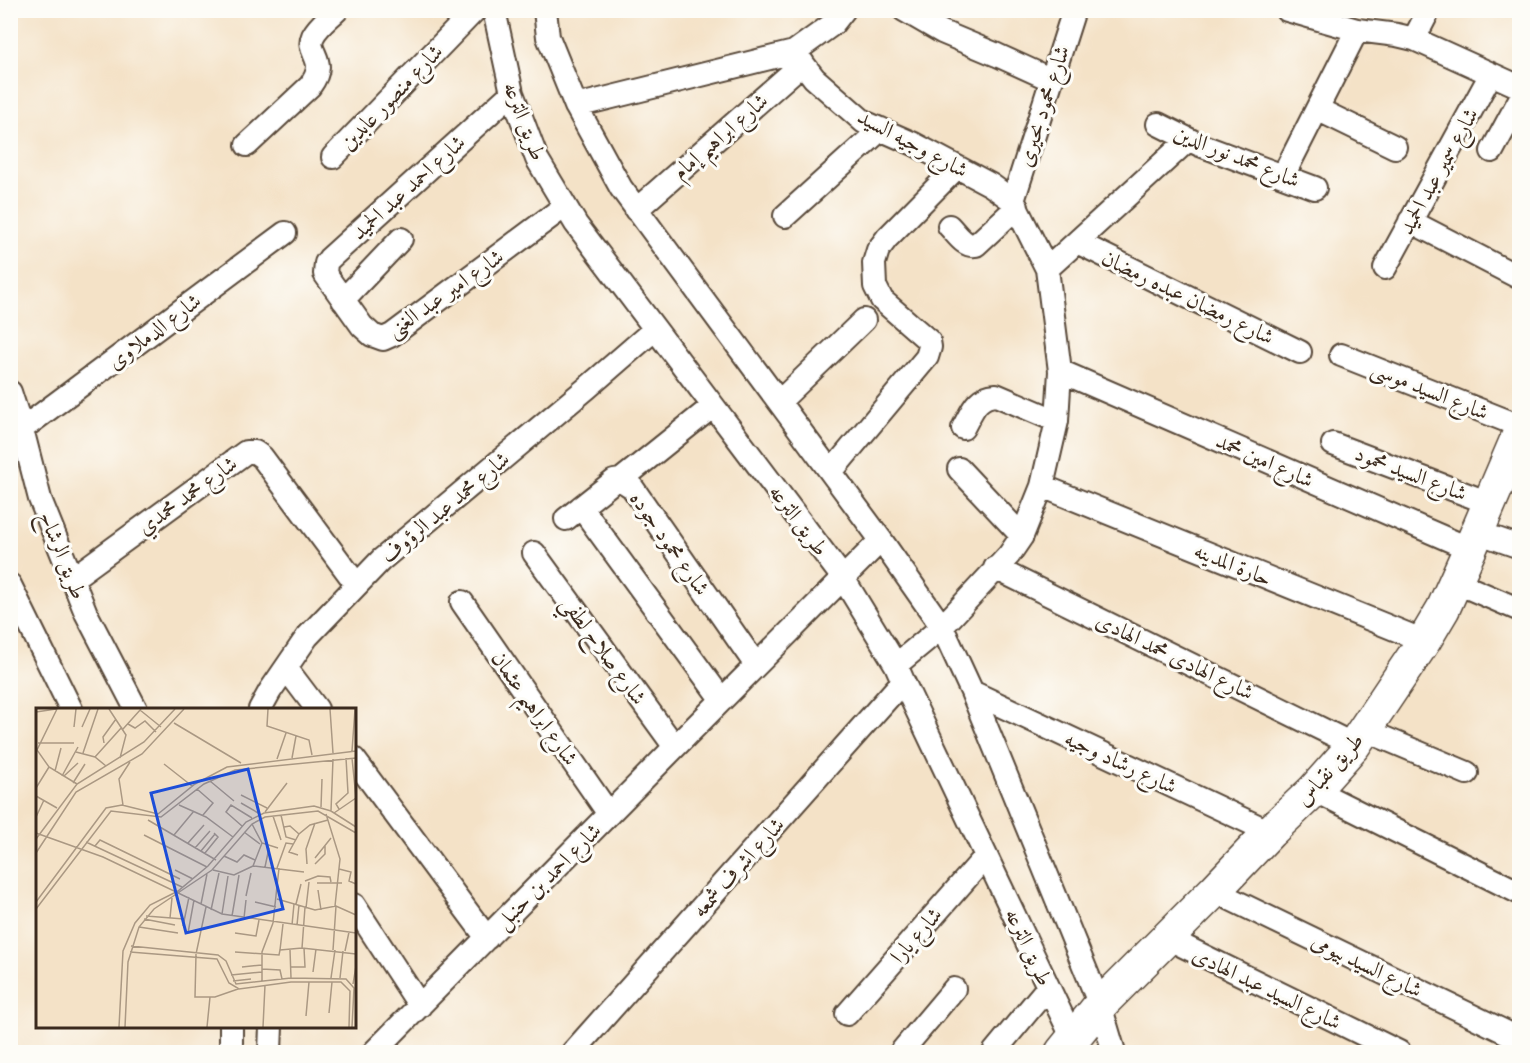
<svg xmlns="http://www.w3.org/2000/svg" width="1530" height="1063" font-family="'IM FELL Great Primer',Amiri,serif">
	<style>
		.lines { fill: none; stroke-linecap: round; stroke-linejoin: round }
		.street-casing { stroke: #574637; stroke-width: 26 }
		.secondary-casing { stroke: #574637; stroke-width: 36 }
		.street { stroke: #fff; stroke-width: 22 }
		.secondary { stroke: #fff; stroke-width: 33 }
		.labels { text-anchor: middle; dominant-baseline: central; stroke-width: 6; stroke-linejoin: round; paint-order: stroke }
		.street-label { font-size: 22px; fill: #3b2a1e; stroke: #fdfcf7 }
		.inset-road { fill: none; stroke: #aa9883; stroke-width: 1.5 }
		.view { fill: #1d4ed8; fill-opacity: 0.15; stroke: #1d4ed8; stroke-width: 3 }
		.inset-edge { fill: none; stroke: #3b2a1e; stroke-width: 3 }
	</style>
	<rect width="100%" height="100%" fill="#fdfcf7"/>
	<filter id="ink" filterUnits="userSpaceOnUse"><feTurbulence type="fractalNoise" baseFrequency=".0167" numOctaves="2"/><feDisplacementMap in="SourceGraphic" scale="12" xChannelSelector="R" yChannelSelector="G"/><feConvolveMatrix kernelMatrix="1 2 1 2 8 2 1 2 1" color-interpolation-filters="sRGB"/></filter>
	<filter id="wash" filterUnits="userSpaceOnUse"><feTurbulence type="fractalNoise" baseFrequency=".008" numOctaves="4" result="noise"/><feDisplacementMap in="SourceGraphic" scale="24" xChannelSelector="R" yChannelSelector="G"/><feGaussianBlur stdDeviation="1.35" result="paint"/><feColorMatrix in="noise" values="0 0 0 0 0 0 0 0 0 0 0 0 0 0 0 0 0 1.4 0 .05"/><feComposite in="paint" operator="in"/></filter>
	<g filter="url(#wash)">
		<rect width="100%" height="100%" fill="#f4e2c7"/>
	</g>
	<g filter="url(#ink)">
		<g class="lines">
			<!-- street casing -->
			<g class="street-casing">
				<path id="street" d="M494,10L512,93L537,159L576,224L843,578L896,665L903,681L1073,1039L1074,1051
					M545,10L548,37L576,106L621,188L881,540L942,627L972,692L1100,1005L1114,1052
					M904,10L942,32L997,55L1052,80
					M1287,10L1357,30L1397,35L1414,39L1520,87
					M1414,39L1429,10
					M794,52L814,78L864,122L914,144L991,185L1013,201L1047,269L1060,371L1057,421L1042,486L1022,536L1009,555L942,627L896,665
					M512,93L329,259L326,263L325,274L362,326L372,335L383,339L392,335L565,206
					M576,106L794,52L833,24L844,10
					M1317,109L1395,147
					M1158,124L1200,145L1315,188
					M247,145L310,86C330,59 305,54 313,36C318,26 329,18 337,10
					M1492,151L1520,99
					M333,157L475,10
					M1283,176L1357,30
					M1013,201L1074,10
					M636,210L803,63
					M785,216L881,129
					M1410,221L1520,278
					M949,226C957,234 964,247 976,245L1017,207
					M1077,242L1300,352
					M1385,268L1491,74
					M1047,269L1188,140
					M343,300L401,239
					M1341,355L1520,426
					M1060,371L1470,549
					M10,392L22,429L40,499L86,613L136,709
					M779,402L864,320
					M963,428C972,412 976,396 996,395L1057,421
					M22,429L285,233
					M1333,444L1489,503
					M959,469L1022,536
					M831,472L927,357L930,347L929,341L882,300L875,286L874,263L878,250L887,238L957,167
					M621,480L713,406
					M1042,486L1424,641
					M581,507L722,700
					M566,519L614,481L621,480L632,487L756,665
					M1477,532L1520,547
					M534,553L675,747
					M995,568L1354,745
					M73,578L246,452H255L262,457L357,585
					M1455,582L1520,610
					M10,585L71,709
					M462,602L609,814
					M286,668L317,709
					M972,692L1270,832
					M260,709L270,691L307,637L381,560L587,388L655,329
					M1365,730L1467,773
					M354,759L487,938
					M1314,790L1520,893
					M1214,891L1520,1039
					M354,905L420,1006
					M1167,938L1399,1052
					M847,1014L986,856
					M231,1026V1052
					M270,1052L271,1026
					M374,1052L675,747L881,540
					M573,1052L903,681
					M901,1052L954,989
					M994,1052L1048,987"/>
			</g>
			<!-- secondary casing -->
			<g class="secondary-casing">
				<path id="secondary" d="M1062,1052L1100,1005L1214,891L1270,832L1314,790L1354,745L1424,641L1443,609L1470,549L1520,432"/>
			</g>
			<!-- street -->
			<use href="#street" class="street"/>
			<!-- secondary -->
			<use href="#secondary" class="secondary"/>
		</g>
	</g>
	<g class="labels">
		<!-- street labels -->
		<g class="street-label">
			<text transform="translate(391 97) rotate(-46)">شارع منصور عابدين</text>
			<text transform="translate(1043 106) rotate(-72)">شارع محمود بحيرى</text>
			<text transform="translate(525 121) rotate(69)">طريق الترعه</text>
			<text transform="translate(720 136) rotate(-41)">شارع ابراهيم إمام</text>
			<text transform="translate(913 143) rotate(28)">شارع وجيه السيد</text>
			<text transform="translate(1237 156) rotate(22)">شارع محمد نور الدين</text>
			<text transform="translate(1438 171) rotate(-61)">شارع سمير عبد الحميد</text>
			<text transform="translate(408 187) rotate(-42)">شارع احمد عبد الحميد</text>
			<text transform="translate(445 293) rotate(-35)">شارع امير عبد الغنى</text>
			<text transform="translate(1188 297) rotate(26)">شارع رمضان عبده رمضان</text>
			<text transform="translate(154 331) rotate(-37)">شارع الدملاوى</text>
			<text transform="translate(1430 390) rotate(22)">شارع السيد موسى</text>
			<text transform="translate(1265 460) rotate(24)">شارع امين محمد</text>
			<text transform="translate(1411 473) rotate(21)">شارع السيد محمود</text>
			<text transform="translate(187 495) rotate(-36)">شارع محمد محمدي</text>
			<text transform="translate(445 507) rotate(-40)">شارع محمد عبد الرؤوف</text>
			<text transform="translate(799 520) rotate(53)">طريق الترعه</text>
			<text transform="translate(670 543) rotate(55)">شارع محمود جوده</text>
			<text transform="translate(63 555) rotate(68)">طريق الرشاح</text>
			<text transform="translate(1233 564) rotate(22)">حارة المدينه</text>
			<text transform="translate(604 650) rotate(54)">شارع صلاح لطفي</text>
			<text transform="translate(1175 656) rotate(26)">شارع الهادى محمد الهادى</text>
			<text transform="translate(535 708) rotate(55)">شارع ابراهيم عثمان</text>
			<text transform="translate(1121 762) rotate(25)">شارع رشاد وجيه</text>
			<text transform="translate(1329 769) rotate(-48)">طريق نقباس</text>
			<text transform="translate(738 867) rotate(-48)">شارع اشرف شمعه</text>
			<text transform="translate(548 876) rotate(-45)">شارع احمد بن حنبل</text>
			<text transform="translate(916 935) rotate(-49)">شارع يارا</text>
			<text transform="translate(1029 947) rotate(65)">طريق الترعه</text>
			<text transform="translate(1367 965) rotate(26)">شارع السيد بيومى</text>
			<text transform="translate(1267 988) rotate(26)">شارع السيد عبد الهادى</text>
		</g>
	</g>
	<!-- overview -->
	<g transform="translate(36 708)">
		<rect width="320" height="320" fill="#f4e2c7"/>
		<path class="inset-road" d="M21,1L1,42L13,59L41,76M73,1L90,27L84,50M232,1L231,18L273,32L276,47M294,1L297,45M104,2L125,19M0,4L20,1M138,15L205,55M92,16L99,20L109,13L120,24M38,19L40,1M46,19L54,1M87,21L105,1M2,35H38M68,35L67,29L80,11M316,43L319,1M40,44L59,49L70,58M47,45L62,1M59,49L86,19M256,50L260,28M241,51L250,25M128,56L156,78M19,63L25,40M26,68L42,39M28,68L42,55M174,73L198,93M37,75L49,56M0,80L13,59M161,81L177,95L167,107M205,87L231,100M0,88L21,100M205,95L224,106M87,97L83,71L94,54M143,97L170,109L197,129M285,99L286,71M303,101L300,96L312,85L310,50M295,103L297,51M229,104L251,75M298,105L320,90L316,50M290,106L304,151L299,198M245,107L250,129L260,132M237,108L245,132M0,109L8,92M112,112L180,152M216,116L226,135L242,140M206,118L190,104L195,97L216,110M248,119L254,118L263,126M208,124L224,136M0,125L67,149L186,206L320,225M108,127L171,159M138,127L158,103M0,131L41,76L108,34L139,1M50,134L146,179M152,135L168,117M59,138L64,132L144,171M159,140L174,123M165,143L179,126M0,145L40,84L106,46L148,1M169,145L182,129L178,125M262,147L253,144L263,126L274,117L292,112M188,148L201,154L208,147L219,152M279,150L295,130M271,156L270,141L279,115M279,156L289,146V137M217,158L268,164M217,158L226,135M229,159L233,140M241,160L250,135L257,136M303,161L315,164L313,173L320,176M139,162L157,171M177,162L198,167L217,158M269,173L282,168L294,169L295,174M281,175H306M282,182L285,202M210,188L215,165M241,191L279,202L300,198L320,207M0,194L70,100L86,97L122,106L159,76L191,59L320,43M219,194L240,199M165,196L171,166M260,196L265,176M170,199L160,246L159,289H179L202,281M270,200L273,174M0,201L75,103L125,109L168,76L199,62L320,50M175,202L183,165M186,206L192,168M110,208L148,211M196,208L203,167M134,210L136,190M208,210L210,192M108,211L139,217M237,215L243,160M256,217L258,196M261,217L263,197M147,218L153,189M103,219L142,225M152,225L158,192M199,225L220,228L223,212M95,238L182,247L190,253L200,276L255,270L310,271L318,280L316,319M266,240L269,199M244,242L266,240L320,246M244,242L247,216M254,242L255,270M297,242L300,198M309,243L313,224M94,244L181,251L193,275L203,281L255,274H305L314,283L313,319M199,244L243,247L244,242M206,259L226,257M255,259H269L268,240M226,261L244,262L246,271M277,264L280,241M195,267L226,264M295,270L299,242M304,270L307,243M197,273L215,271M226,274V244L237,215M317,276L320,258M293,305L296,274M270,308L273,274M83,319L87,243L99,215L114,197L142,183L172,158L210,114L228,105L278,98L295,103L320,119M89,319L92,254L103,219L118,201L176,162L216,116L229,109L282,103L320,125M171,319L174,289M227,319L229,277"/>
		<path class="view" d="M212,61L247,201L150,225L115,85Z"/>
		<rect width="320" height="320" class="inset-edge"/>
	</g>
	<!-- margin -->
	<rect width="1530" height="1063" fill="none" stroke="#fdfcf7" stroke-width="36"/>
</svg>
